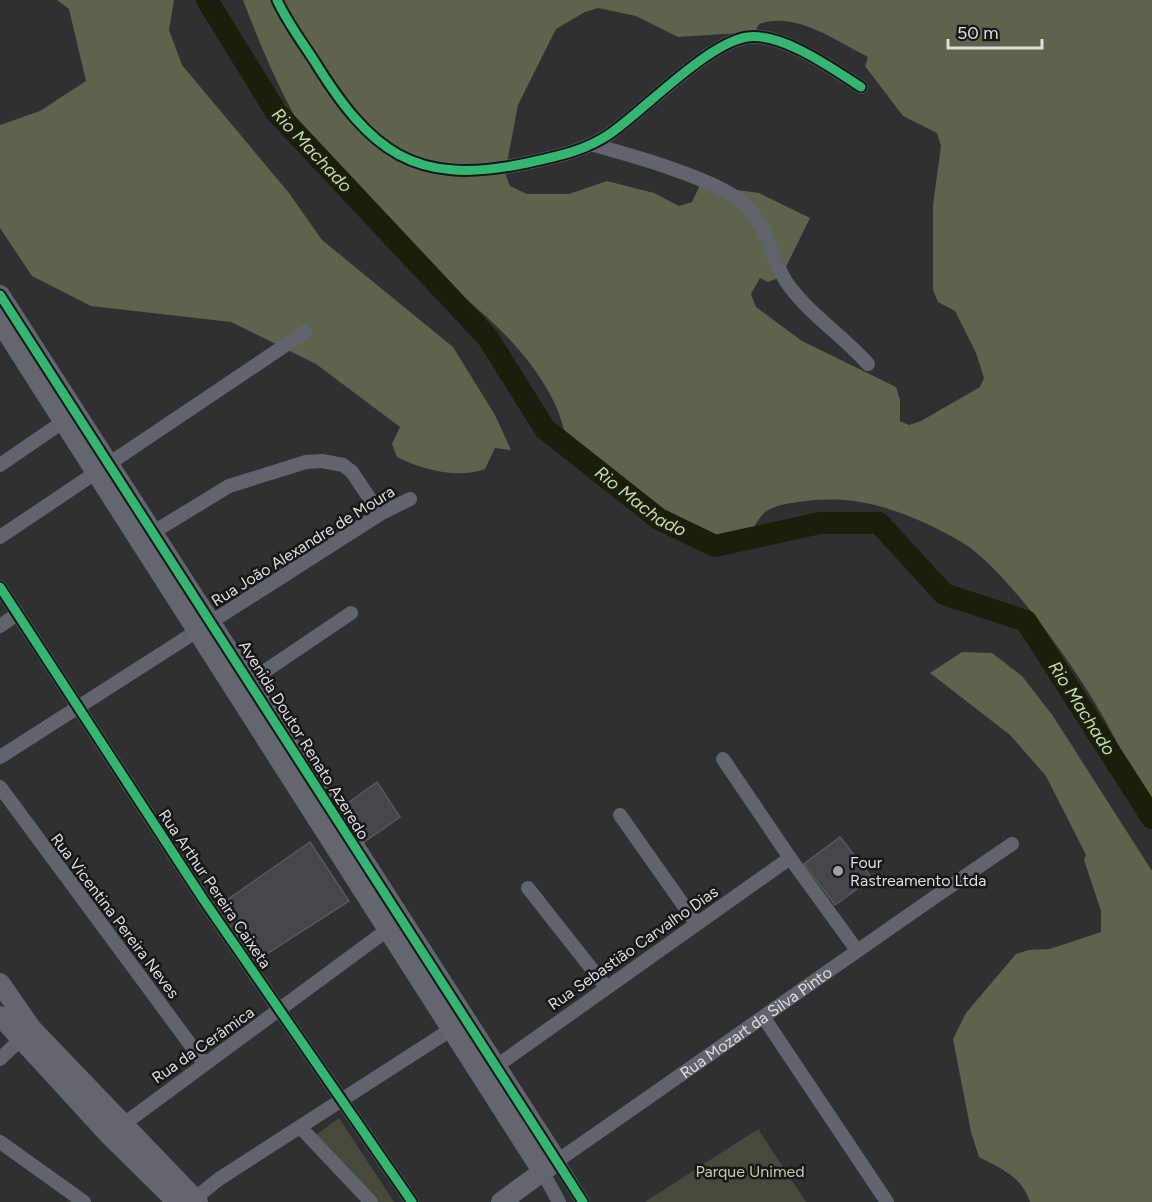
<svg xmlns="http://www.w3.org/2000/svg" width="1152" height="1202" font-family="Figtree,sans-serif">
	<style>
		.green { fill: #464a3a }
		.forest { fill: #5e634c; fill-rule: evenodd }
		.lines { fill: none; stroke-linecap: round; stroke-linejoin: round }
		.river { stroke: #1a1f09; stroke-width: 22 }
		.building { fill: #44464b; stroke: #58595a; stroke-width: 1.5 }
		.street { stroke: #61646c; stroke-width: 14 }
		.secondary { stroke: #63666f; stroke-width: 20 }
		.cycleway-casing { stroke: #171719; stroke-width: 13 }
		.cycleway { stroke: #33b770; stroke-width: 9 }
		.poi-dot { fill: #a0a1a3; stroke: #171719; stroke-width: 2 }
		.labels { text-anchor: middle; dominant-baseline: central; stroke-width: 5; stroke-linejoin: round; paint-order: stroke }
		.street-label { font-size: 16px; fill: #dddee0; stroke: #171719 }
		.poi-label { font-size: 16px; fill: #dddee0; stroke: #171719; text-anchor: start }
		.park-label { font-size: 16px; fill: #c1cd98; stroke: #171719 }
		.water-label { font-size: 18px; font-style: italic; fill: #cbd8a2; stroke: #171719 }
	</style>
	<rect width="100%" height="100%" fill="#2f3031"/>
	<!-- green -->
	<path class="green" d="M339,1118L394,1202H378L313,1137Z
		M758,1129L806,1202H645Z"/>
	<!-- forest -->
	<path class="forest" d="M57,0H174L169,30L182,65L289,193L322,240L453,347L495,415L511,450L495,448L485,469C458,479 423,470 397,457L392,444L400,427L316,364L231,322L91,306L32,276L0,228V125L40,111L86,81L69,9Z
		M243,0H1152V822C1135,796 1128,763 1113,735C1088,685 1010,572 963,543C930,523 884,503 845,500C827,498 779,501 765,512C756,520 749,537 743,547L728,550L637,505L600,464L570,449C565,434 561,416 554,402C513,318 423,274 361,209C305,150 272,76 243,0ZM598,8L636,16L678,37L755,32L759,24C796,11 836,41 868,57L865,66L903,116L937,133L941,146L933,205V290L938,302L955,311L976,353L984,378L980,387L921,421L909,425L900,421V400L896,387L802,341L756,307L751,294L760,278L768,282L781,277L810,218L759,193L700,185L692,202L679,206L654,193L607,181L569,194H527L510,186L505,173L518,105L556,29L585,12Z
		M962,652L992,653L1022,676L1053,716L1152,871V1202H1030C1021,1176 1002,1169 979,1157L971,1132L953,1039L966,1013L1016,954L1029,950L1050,949L1101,932V911L1084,860L1086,855L1046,776L1010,735L930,673Z"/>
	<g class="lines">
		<!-- river -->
		<path class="river" id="s1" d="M207,0L276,112L488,338L545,429L659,519L715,546L820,523H879L944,594L1026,621L1152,818"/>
	</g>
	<!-- building -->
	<path class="building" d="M377,782L400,817L360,845L337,811Z
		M840,837L872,878L835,905L804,864Z
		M310,842L349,901L251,964L214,909Z"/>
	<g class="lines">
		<!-- street -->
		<g class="street">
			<path d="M277,0C287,22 302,42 315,62C370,151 414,186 522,164C554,157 584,152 611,133C645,109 708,43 747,37C782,32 833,69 861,87"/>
			<path d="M594,145C630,155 717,179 743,203C767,224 770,257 787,283C809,314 843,336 868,364"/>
			<path d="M0,465L70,417"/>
			<path d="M147,536L229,486L306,462L322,461L343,465L352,472L380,514"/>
			<path d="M0,537L305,332"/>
			<path d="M0,587L203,899L412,1202"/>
			<path d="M0,626L17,614"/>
			<path d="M243,686L351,613"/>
			<path d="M0,757L380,514L410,499"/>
			<path d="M723,759L790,858L856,949"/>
			<path d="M0,787L204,1063"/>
			<path d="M620,815L696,923"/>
			<path d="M528,888L606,987"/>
			<path d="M764,1018L887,1202"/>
			<path d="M0,1059L26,1034"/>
			<path d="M491,1070L790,858"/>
			<path d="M301,1128L371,1202"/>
			<path d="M117,1129L394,925"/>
			<path d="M0,1142L84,1202"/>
			<path d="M542,1171L559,1202"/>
			<path d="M194,1202V1199L219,1179L458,1025"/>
			<path id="s2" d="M583,1202L557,1161C709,1056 859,948 1012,844"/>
		</g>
		<!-- secondary -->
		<path class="secondary" d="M0,295L557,1161L501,1202
			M0,322L542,1171
			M0,983L32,1029L198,1202
			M0,1016L110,1136L177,1202"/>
		<!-- cycleway casing -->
		<g class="cycleway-casing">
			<path id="cycleway" d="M277,0C287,22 302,42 315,62C370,151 414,186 522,164C554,157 584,152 611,133C645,109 708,43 747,37C782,32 833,69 861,87
				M0,295L583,1202
				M0,587L203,899L412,1202"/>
		</g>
		<!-- cycleway -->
		<use href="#cycleway" class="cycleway"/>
	</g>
	<!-- markers -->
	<circle class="poi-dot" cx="838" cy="871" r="6"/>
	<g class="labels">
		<!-- street labels -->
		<g class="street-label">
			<text transform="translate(303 546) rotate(-32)">Rua João Alexandre de Moura</text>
			<text transform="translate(304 740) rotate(58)">Avenida Doutor Renato Azeredo</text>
			<text transform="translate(215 889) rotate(56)">Rua Arthur Pereira Caixeta</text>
			<text transform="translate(115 916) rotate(53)">Rua Vicentina Pereira Neves</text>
			<text transform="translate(633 948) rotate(-35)">Rua Sebastião Carvalho Dias</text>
			<text stroke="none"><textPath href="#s2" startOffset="291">Rua Mozart da Silva Pinto</textPath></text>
			<text transform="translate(203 1045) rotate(-35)">Rua da Cerâmica</text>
		</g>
		<!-- poi labels -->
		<g class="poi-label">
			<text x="850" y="862">Four<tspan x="850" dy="18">Rastreamento Ltda</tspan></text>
		</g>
		<!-- park labels -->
		<g class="park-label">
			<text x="750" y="1171">Parque Unimed</text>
		</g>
		<!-- water labels -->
		<g class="water-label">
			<text stroke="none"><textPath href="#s1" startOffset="184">Rio Machado</textPath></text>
			<text stroke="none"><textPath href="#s1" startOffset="669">Rio Machado</textPath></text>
			<text stroke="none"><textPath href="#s1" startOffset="1209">Rio Machado</textPath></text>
		</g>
	</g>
	<!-- scale -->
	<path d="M948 39v9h94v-9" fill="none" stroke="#dddee0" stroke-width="3"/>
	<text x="957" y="39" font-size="18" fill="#dddee0" stroke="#171719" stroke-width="4.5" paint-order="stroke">50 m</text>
</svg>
